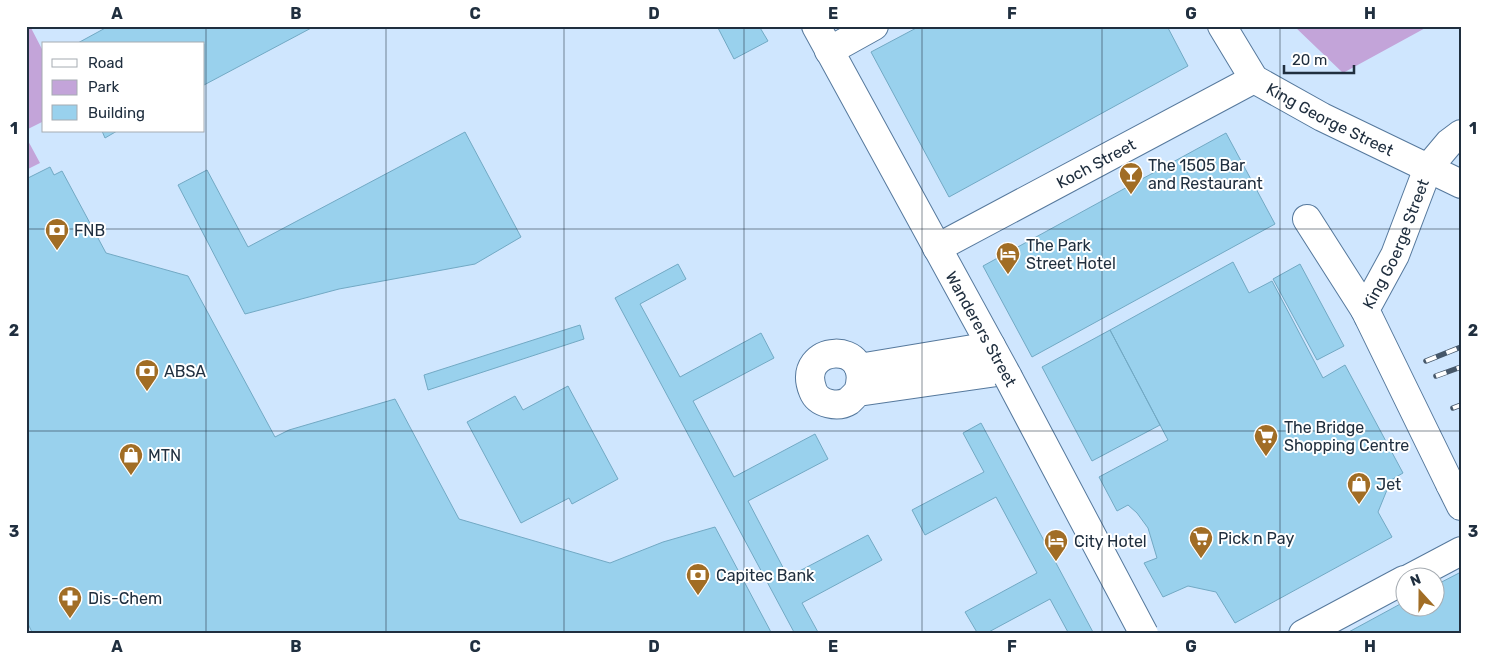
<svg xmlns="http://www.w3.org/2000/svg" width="1487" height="660" font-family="Rubik,sans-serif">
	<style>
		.green { fill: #c3a4d9 }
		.building { fill: #99d1ed; stroke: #72a9c4 }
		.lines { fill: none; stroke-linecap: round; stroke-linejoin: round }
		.minor-casing { stroke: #56799d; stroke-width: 30 }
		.minor { stroke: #fff; stroke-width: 28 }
		.rail-casing { stroke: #465769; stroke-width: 5.5 }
		.rail { stroke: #fff; stroke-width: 4; stroke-dasharray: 11; stroke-linecap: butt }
		.minor-bridge-casing { stroke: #56799d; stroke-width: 30; stroke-linecap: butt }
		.minor-bridge { stroke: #fff; stroke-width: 28 }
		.grid { fill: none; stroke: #202f3f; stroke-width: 1; stroke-opacity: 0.55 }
		.labels { text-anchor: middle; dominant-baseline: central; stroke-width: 4; stroke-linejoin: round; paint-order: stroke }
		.street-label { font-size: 16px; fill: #202f3f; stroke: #fff }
		.poi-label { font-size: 16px; fill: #202f3f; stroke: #fff; text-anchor: start }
		.neatline { fill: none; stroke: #202f3f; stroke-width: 2 }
		.grid-label { font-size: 16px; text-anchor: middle; font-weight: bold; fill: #202f3f }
	</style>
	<rect width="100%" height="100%" fill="#cfe6fe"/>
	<!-- green -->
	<path class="green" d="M26,26H30L44,53V121L26,130Z
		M1294,26H1429L1343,73Z
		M26,137L40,163L26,170Z"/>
	<!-- building -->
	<path class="building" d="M109,26H315L204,85V44H76Z
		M717,26H759L768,41L734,59Z
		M920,26H1167L1188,66L949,197L871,52Z
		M102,131H117L105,138Z
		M465,132L521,237L475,264L339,289L245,314L178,185L207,170L248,247Z
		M1226,133L1275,224L1032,357L983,266Z
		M50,167L54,175L62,171L106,253L188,276L275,437L289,430L395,399L459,519L610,563L663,542L715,527L772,634H33L26,620V179Z
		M1233,262L1249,293L1272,281L1323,378L1345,365L1403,473L1391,480L1378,512L1392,537L1235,623L1216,592L1188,586L1163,597L1144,563L1157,558L1148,528L1137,513L1128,505L1117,511L1099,477L1168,440L1110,330Z
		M678,264L686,279L640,304L680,377L761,333L774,358L693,401L734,477L815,434L828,459L748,501L788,577L868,535L882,560L802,603L819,634H795L615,298Z
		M1300,264L1344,346L1317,360L1273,279Z
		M580,325L584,339L428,390L424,375Z
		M1110,330L1160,425L1092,461L1042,367Z
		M568,386L618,479L572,504L569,498L521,523L467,422L515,396L523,410Z
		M981,423L1094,634H1069L1050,599L985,634H978L965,612L1037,573L996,497L925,535L912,510L984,472L963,433Z
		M1461,572V634H1345L1404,602V608H1434V586Z"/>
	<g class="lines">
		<!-- minor casing -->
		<g class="minor-casing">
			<g id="minor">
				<path d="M816,26L1008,377"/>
				<path id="s1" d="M1222,26L1254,79L1322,117L1461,184"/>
				<path d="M829,51L874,26"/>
				<path d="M1307,219L1365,310"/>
				<path id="s2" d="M937,248L1254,79"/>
				<path id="s3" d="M1368,316L1365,310L1395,255L1428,168L1449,143L1461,134"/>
				<path d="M859,368L991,346"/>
				<path d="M858,392C876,338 794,344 813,391C818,404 838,408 849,401C852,398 855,395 858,392L1004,371"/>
				<path d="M1450,484L1461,506"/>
				<path d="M1410,578L1461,551"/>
				<path d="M1303,634L1404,580"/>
			</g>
		</g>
		<!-- minor -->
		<use href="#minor" class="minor"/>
		<!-- rail casing -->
		<g class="rail-casing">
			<path id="rail" d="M1426,361L1461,347
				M1436,376L1461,367
				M1453,408L1461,405"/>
		</g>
		<!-- rail -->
		<use href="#rail" class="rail"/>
		<!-- minor-bridge casing -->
		<g class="minor-bridge-casing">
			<path id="minor-bridge" d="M1368,316L1450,484
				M1008,377L1144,634"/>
		</g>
		<!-- minor-bridge -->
		<use href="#minor-bridge" class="minor-bridge"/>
	</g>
	<!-- grid -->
	<path class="grid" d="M206,26V634M386,26V634M564,26V634M744,26V634M922,26V634M1102,26V634M1280,26V634M26,229H1461M26,431H1461"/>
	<!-- icons -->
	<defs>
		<g id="bar-pin" transform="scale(1.25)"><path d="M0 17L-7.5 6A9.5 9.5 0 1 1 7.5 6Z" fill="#a16d25" stroke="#fff"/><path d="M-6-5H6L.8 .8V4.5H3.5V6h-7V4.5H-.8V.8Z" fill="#fff"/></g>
		<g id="bank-pin" transform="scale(1.25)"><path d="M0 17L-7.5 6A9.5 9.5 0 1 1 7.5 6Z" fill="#a16d25" stroke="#fff"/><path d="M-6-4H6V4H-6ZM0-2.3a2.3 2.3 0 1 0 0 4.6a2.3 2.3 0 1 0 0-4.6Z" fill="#fff"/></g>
		<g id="hotel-pin" transform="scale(1.25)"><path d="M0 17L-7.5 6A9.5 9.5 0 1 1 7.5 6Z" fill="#a16d25" stroke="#fff"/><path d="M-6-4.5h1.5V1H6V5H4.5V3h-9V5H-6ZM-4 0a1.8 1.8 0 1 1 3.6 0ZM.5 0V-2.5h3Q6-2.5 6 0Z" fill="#fff"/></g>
		<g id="supermarket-pin" transform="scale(1.25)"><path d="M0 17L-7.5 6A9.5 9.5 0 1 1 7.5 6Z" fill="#a16d25" stroke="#fff"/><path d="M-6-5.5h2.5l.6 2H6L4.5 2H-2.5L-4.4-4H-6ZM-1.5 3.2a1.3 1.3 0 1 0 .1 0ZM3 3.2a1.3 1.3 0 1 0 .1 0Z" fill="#fff"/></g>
		<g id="shop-pin" transform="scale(1.25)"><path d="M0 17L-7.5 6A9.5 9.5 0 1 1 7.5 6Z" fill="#a16d25" stroke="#fff"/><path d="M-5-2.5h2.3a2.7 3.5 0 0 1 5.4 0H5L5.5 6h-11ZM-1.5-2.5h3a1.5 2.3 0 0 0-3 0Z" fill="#fff"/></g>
		<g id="pharmacy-pin" transform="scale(1.25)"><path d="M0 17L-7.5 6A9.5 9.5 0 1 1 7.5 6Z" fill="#a16d25" stroke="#fff"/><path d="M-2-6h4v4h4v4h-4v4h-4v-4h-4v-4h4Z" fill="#fff"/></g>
	</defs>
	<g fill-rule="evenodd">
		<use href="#bar-pin" x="1131" y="174"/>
		<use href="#bank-pin" x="57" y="230"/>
		<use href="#hotel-pin" x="1008" y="254"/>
		<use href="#bank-pin" x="147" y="371"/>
		<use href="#supermarket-pin" x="1266" y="436"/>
		<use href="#shop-pin" x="131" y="455"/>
		<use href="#shop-pin" x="1359" y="484"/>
		<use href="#supermarket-pin" x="1201" y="538"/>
		<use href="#hotel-pin" x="1056" y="541"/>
		<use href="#bank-pin" x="698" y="575"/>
		<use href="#pharmacy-pin" x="70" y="598"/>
	</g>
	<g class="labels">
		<!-- street labels -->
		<g class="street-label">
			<text stroke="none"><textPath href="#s1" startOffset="148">King George Street</textPath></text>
			<text stroke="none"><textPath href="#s2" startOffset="180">Koch Street</textPath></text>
			<text stroke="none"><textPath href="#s3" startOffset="80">King Goerge Street</textPath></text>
			<text transform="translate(981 329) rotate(61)">Wanderers Street</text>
		</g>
		<!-- poi labels -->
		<g class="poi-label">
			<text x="1148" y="165">The 1505 Bar<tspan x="1148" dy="18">and Restaurant</tspan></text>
			<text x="74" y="230">FNB</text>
			<text x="1026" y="245">The Park<tspan x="1026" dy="18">Street Hotel</tspan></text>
			<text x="164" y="371">ABSA</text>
			<text x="1284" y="427">The Bridge<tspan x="1284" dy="18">Shopping Centre</tspan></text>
			<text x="148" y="455">MTN</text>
			<text x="1376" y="484">Jet</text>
			<text x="1218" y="538">Pick n Pay</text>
			<text x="1074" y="541">City Hotel</text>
			<text x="716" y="575">Capitec Bank</text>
			<text x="88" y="598">Dis-Chem</text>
		</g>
	</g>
	<!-- border -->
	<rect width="1487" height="660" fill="none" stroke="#ffffff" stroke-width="55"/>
	<!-- legend -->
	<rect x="42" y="42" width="162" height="90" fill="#ffffff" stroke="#a6acb2"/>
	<rect x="52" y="59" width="25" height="8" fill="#ffffff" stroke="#a6acb2"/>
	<text x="88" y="68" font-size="15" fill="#202f3f">Road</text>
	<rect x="52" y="80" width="25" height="15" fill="#c3a4d9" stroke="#a6acb2"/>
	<text x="88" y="92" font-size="15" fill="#202f3f">Park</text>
	<rect x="52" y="105" width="25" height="15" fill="#99d1ed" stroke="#a6acb2"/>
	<text x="88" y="118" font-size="15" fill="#202f3f">Building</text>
	<!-- north arrow -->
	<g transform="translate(1420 592) rotate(339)"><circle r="24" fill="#ffffff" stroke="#a6acb2"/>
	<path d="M0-4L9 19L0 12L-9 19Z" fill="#a16d25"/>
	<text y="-8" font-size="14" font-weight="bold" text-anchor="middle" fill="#202f3f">N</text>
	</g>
	<!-- scale -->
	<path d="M1284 65v8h70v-8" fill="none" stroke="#202f3f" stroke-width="2.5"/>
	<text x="1292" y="65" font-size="15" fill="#202f3f" stroke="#ffffff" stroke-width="4" paint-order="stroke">20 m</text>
	<rect x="28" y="28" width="1432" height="604" class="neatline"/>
	<g class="grid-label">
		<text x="117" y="19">A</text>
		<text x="296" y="19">B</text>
		<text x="475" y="19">C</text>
		<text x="654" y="19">D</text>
		<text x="833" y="19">E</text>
		<text x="1012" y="19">F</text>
		<text x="1191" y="19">G</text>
		<text x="1370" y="19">H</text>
		<text x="14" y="134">1</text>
		<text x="1473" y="134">1</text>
		<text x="14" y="336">2</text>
		<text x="1473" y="336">2</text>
		<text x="14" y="537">3</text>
		<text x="1473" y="537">3</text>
		<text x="117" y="652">A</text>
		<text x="296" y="652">B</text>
		<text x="475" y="652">C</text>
		<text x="654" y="652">D</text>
		<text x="833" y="652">E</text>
		<text x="1012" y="652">F</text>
		<text x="1191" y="652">G</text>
		<text x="1370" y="652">H</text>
	</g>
</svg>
